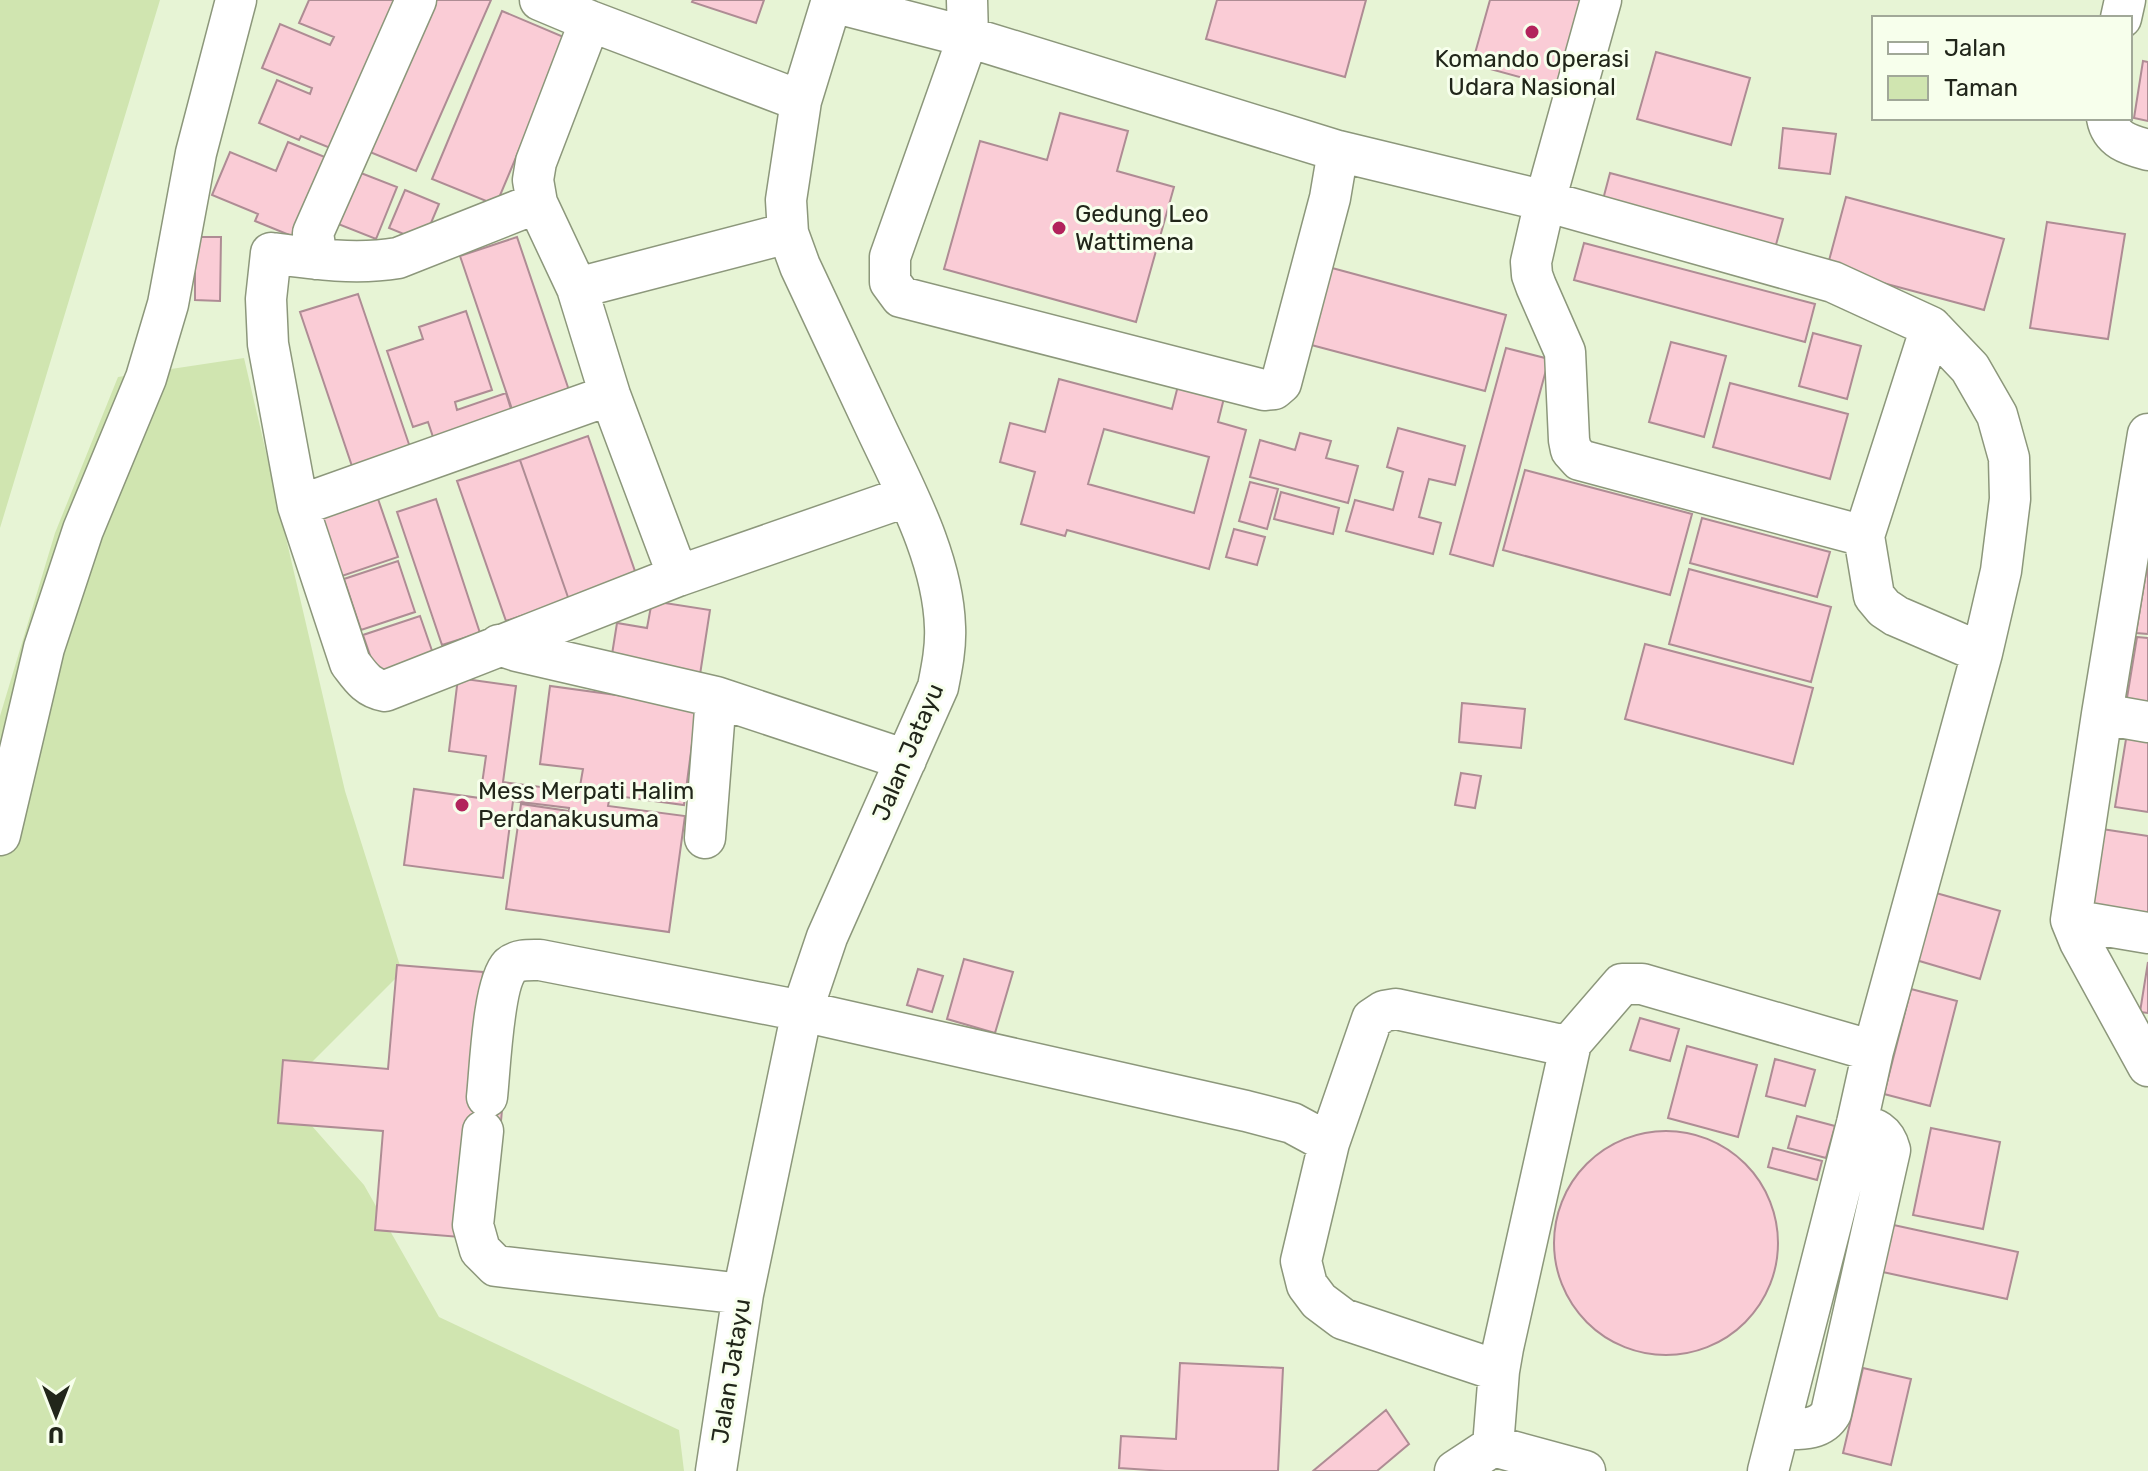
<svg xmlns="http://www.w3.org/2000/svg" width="2148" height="1471" font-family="Rubik,sans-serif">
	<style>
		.green { fill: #d0e5b0 }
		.building { fill: #faccd6; stroke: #ae8c94; stroke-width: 2; fill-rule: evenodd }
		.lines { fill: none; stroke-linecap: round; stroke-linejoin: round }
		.minor-casing { stroke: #8c977b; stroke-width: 43 }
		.minor { stroke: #fff; stroke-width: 40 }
		.poi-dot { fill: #b2245c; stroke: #f7ffec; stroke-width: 3 }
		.labels { text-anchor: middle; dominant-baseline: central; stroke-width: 6; stroke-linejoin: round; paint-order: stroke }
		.poi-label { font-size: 24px; fill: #21261a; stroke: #f7ffec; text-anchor: start }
		.street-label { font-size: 24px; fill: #21261a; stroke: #f7ffec }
	</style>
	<rect width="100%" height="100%" fill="#e7f4d5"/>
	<!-- green -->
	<path class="green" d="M0,0H160L0,528Z
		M244,358L345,791L402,972L282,1092L364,1185L439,1317L679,1430L684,1471H0V716L55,533L118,377Z"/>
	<!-- building -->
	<path class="building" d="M309,0H404L340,152L301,136L299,140L259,123L277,80L310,94L312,88L262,68L280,24L330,45L334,37L299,23Z
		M430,0H491L416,171L365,150Z
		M693,0H764L756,23L692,2Z
		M1217,0H1366L1345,77L1206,39Z
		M1490,0H1592L1567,90L1472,64Z
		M502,11L566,38L496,205L432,179Z
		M1656,52L1750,78L1731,145L1637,119Z
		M2143,61L2148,62V121L2134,118Z
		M1060,113L1128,131L1117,171L1174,187L1136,322L944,269L980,141L1047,160Z
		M1783,128L1836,134L1830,174L1779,168Z
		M288,142L337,162L304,241L255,221L258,214L212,195L230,152L276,171Z
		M348,168L397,187L376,239L328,220Z
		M1610,173L1783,219L1774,252L1601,207Z
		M405,190L439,204L423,242L389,228Z
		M1846,197L2004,239L1984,310L1827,268Z
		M2047,222L2125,234L2108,339L2030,328Z
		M195,237H221L220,301L195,300Z
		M517,237L573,402L516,421L460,256Z
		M1584,243L1815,304L1805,342L1574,280Z
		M1321,265L1506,315L1485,391L1300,342Z
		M358,294L414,459L356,478L300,312Z
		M466,311L492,390L455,402L457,410L506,393L516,425L438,452L428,422L413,427L387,351L423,339L419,327Z
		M1813,333L1861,346L1847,399L1799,386Z
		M1671,342L1726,356L1704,437L1649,422Z
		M1506,348L1549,359L1493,566L1450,554Z
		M1180,378L1226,390L1218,422L1246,430L1209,569L1067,530L1065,536L1021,524L1035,472L1000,462L1010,423L1045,432L1059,379L1172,409ZM1104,429L1209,457L1194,513L1088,484Z
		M1730,383L1848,414L1830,479L1713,447Z
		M1398,428L1465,446L1455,485L1429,479L1419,517L1441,523L1433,554L1346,531L1355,500L1393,510L1403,472L1387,467Z
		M1300,433L1331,441L1326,458L1358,466L1348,503L1250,477L1260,440L1295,450Z
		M588,436L637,577L569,600L520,460Z
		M520,460L569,600L506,621L457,481Z
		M1525,470L1692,514L1670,595L1503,550Z
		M1250,482L1278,489L1267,529L1239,521Z
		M1281,492L1339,508L1333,534L1274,519Z
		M377,496L398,557L339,577L318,516Z
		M436,499L480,633L442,645L397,512Z
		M1702,518L1830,552L1817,597L1690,563Z
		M1234,529L1265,537L1257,565L1226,557Z
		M2148,560V634L2136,633Z
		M398,561L415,612L361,630L344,579Z
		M1689,569L1831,607L1811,682L1669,644Z
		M652,601L710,610L699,681L610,667L617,623L647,628Z
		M420,616L438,668L381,687L363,635Z
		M2137,637L2148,638V713L2125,710Z
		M1645,644L1813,688L1793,764L1625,719Z
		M458,678L516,686L503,782L579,792L583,769L540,764L550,686L697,706L684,805L610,795L608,806L685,816L669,932L506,909L521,804L569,811V808L513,801L503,878L404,865L414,789L480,798L486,756L449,751Z
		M1462,703L1525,709L1521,748L1459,742Z
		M2127,733L2148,736V812L2115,807Z
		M1461,773L1481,776L1475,808L1455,805Z
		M2102,829L2148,836V926L2088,916Z
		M1936,893L2000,911L1980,979L1916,960Z
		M964,959L1013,972L995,1033L947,1019Z
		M2148,962V1013L2140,1012Z
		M397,965L483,972L473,1096L503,1099L500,1132L460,1237L375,1230L383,1131L278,1123L283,1060L388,1069Z
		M918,969L943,976L932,1012L907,1005Z
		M1911,989L1957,1001L1930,1106L1884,1094Z
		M1640,1018L1679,1029L1670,1061L1630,1050Z
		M1687,1046L1757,1065L1738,1137L1668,1118Z
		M1775,1059L1815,1070L1805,1106L1766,1096Z
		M1797,1116L1835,1126L1826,1158L1788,1148Z
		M1931,1128L2000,1142L1983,1229L1913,1215Z
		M1554 1243a112 112 0 1 1 224 0a112 112 0 1 1-224 0Z
		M1773,1148L1822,1161L1817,1180L1768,1167Z
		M1889,1224L2018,1252L2007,1299L1878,1271Z
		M1180,1363L1283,1368L1278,1471H1165L1119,1468L1121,1436L1176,1439Z
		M1863,1368L1911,1379L1891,1465L1843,1453Z
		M1386,1410L1409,1444L1377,1471H1313Z"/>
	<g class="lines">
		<!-- minor casing -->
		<g class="minor-casing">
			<path id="minor" d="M540,0L590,21L801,101
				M967,0L968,37L890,257V282L901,297L1264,390L1274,389L1281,383L1330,198L1338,151
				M1601,0L1545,201L1531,262L1532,275L1536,286L1565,352L1569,440L1571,450L1580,460L1864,536
				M2121,18L2125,0
				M590,21L536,162L533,180L537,203L577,288L610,395L678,576
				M2107,118C2111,140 2129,145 2148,150
				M537,203L398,258C355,265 314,259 271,253L266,299L268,344L298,506L350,663C360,676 367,688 385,691L678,576L908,496
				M317,259L313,233L416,0
				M577,288L788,233
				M1931,327L1864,536L1874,596L1884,608L1896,616L1982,653
				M2148,434L2102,714L2071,920L2080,942L2148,1066
				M298,506L610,395
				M499,645L517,651L716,697L906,760
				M2102,714L2148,722
				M0,835L44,648L83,530L146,378L168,304L196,153L236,0
				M705,838L716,697
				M2071,920L2148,933
				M487,1097C490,1070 493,984 510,966C518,959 530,960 540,960L802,1011L1246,1111L1292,1123L1329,1143L1372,1019L1384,1011L1396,1009L1557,1044L1571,1043L1622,984H1642L1873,1051L1982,653L2001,571L2010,499L2009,458L1997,415L1970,368L1931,327L1833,282L1545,201L1338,151L968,37L832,2
				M483,1131L473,1225L480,1250L496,1266L743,1294
				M1329,1143L1301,1261L1307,1285L1319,1301L1343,1319L1499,1371
				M1779,1429C1798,1429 1820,1432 1831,1413L1890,1150C1885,1131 1874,1128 1857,1123
				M1493,1446L1499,1371L1503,1348L1571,1043
				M716,1471L743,1294L802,1011L827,937L938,687C942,667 946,647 945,627C943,558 904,488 875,426C850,373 825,319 800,266L788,233L786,200L801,101L832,0
				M1455,1471L1493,1446L1585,1471
				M1768,1471L1857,1123L1873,1051"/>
		</g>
		<!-- minor -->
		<use href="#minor" class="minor"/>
	</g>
	<!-- markers -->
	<g class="poi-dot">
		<circle cx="1532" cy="32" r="8"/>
		<circle cx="1059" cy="228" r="8"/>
		<circle cx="462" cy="805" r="8"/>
	</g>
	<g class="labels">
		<!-- poi labels -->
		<g class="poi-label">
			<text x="1532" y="59" text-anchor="middle">Komando Operasi<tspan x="1532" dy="28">Udara Nasional</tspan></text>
			<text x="1075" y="214">Gedung Leo<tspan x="1075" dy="28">Wattimena</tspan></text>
			<text x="478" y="791">Mess Merpati Halim<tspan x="478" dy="28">Perdanakusuma</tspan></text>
		</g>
		<!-- street labels -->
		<g class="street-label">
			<text transform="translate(908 752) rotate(-67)">Jalan Jatayu</text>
			<text transform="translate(731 1371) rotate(-81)">Jalan Jatayu</text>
		</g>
	</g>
	<!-- legend -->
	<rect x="1872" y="16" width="260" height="104" fill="#f7ffec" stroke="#a1a898" stroke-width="2"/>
	<rect x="1888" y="42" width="40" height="12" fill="#ffffff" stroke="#a1a898" stroke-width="2"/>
	<text x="1944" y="56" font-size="24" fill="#21261a">Jalan</text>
	<rect x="1888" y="76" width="40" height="24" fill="#d0e5b0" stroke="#a1a898" stroke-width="2"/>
	<text x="1944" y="96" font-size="24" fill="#21261a">Taman</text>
	<!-- north arrow -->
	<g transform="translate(56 1415) rotate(180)" stroke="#f7ffec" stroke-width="6" paint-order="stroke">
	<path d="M0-6L14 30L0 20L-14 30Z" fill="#21261a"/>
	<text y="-12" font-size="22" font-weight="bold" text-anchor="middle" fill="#21261a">U</text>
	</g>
</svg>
